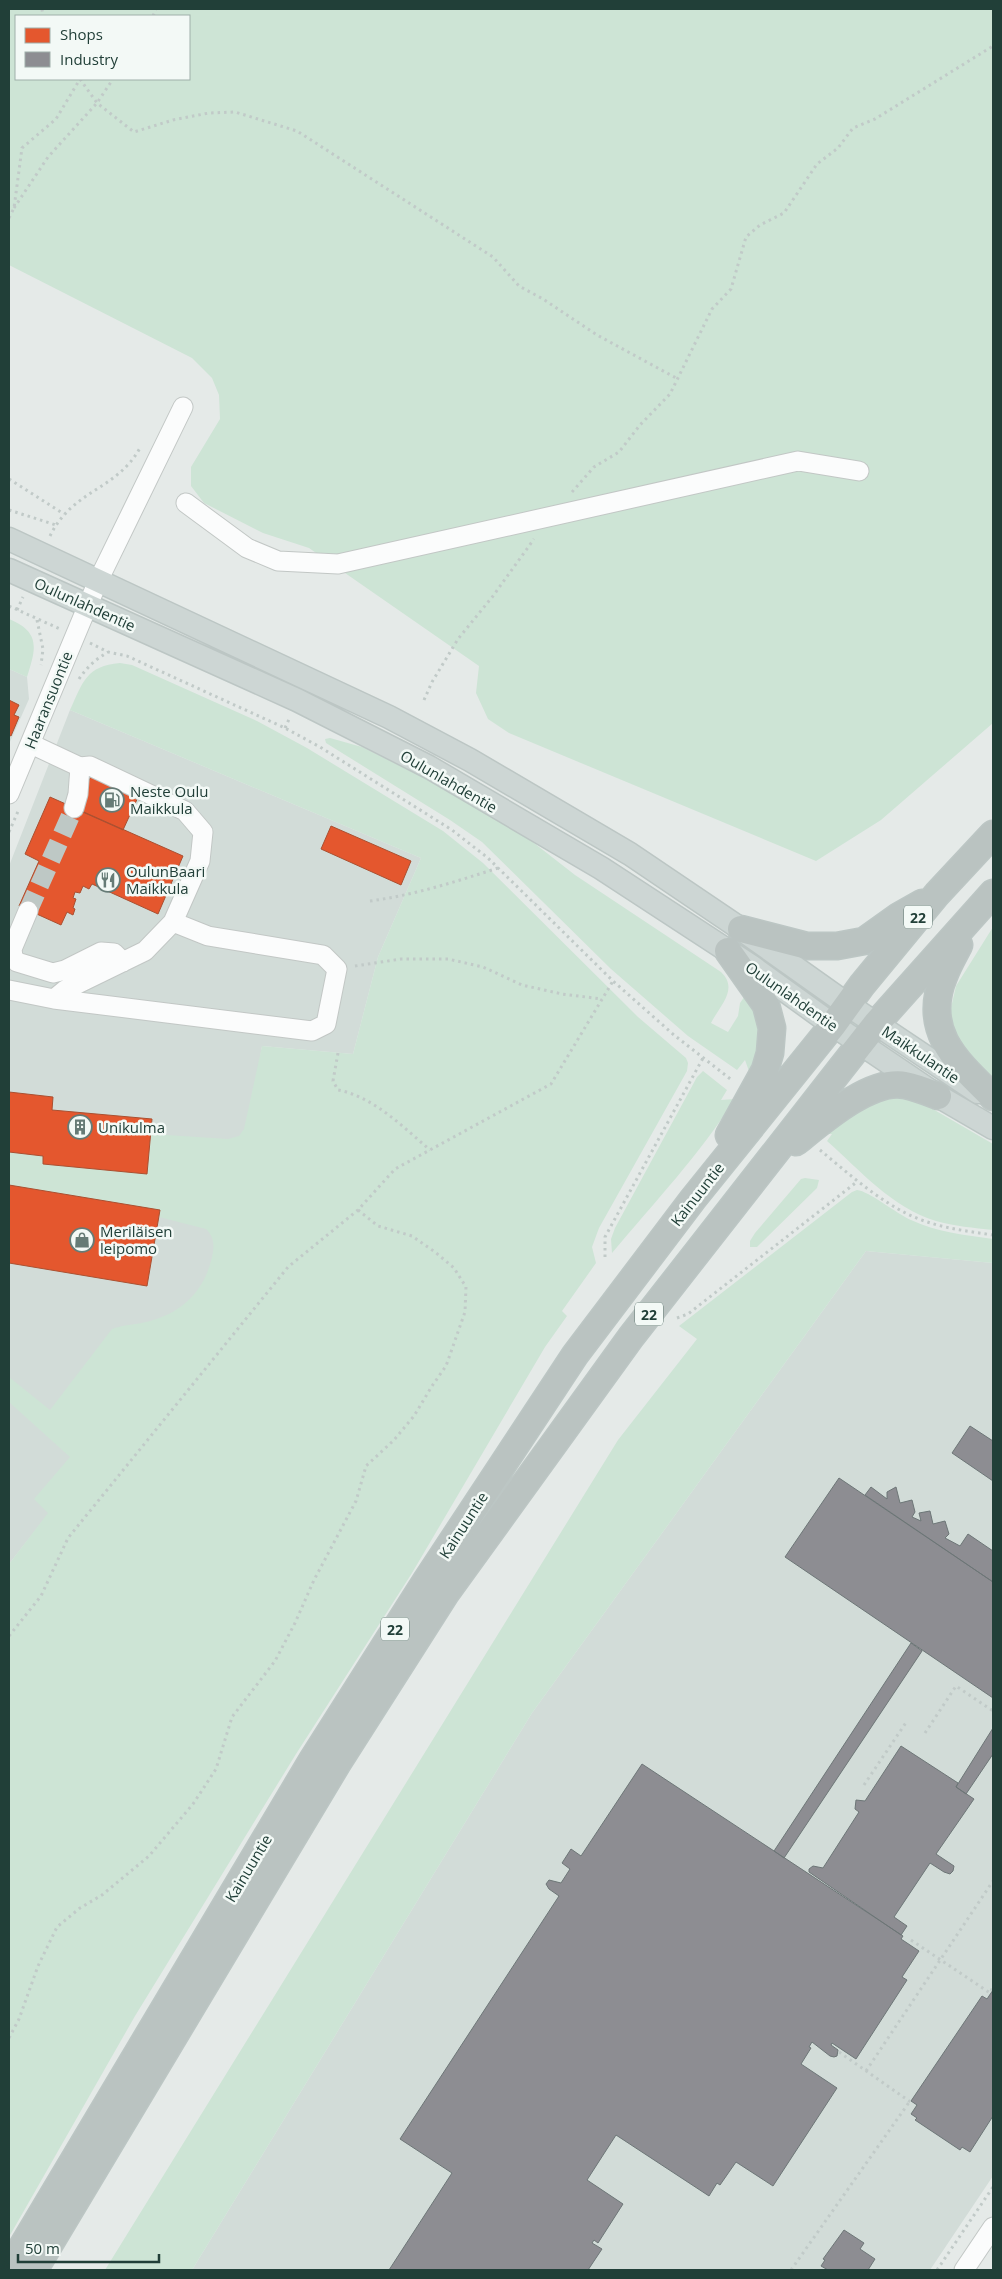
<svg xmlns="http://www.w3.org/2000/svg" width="1002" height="2279" font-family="'Open Sans',sans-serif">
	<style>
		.built { fill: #d2dcd8 }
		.green { fill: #cde4d5; fill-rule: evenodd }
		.shops { fill: #e4572e; stroke: #aa5031 }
		.industry { fill: #8d8d92; stroke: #6d7677 }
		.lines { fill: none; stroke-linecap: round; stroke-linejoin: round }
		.minor-tunnel { stroke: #bec8c5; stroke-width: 19; stroke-dasharray: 19 9; stroke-linecap: butt }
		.minor-casing { stroke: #c2c7c5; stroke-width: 21 }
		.major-casing { stroke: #bcc6c4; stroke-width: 25 }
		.highway-casing { stroke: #bcc6c4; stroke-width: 29 }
		.path { stroke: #c1cac8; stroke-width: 3; stroke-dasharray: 2.5 4; stroke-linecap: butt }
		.minor { stroke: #fbfcfc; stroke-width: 19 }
		.major { stroke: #cdd6d4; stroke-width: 22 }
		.highway { stroke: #bac3c1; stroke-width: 26 }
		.labels { text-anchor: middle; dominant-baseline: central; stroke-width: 5; stroke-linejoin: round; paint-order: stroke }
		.shield { fill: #f3f9f6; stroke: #607771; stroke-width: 1 }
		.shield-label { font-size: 14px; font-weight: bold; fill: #213f38 }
		.street-label { font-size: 15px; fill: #213f38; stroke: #f3f9f6 }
		.poi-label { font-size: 15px; fill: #213f38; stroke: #f3f9f6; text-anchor: start }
	</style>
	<rect width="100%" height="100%" fill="#e5eae8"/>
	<!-- built -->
	<path class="built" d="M9,669L27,677L29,699L9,744Z
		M70,710L421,858L378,957L353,1054L262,1046L223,1291L9,1564V866Z
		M866,1251L993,1263V2176L930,2270H192L532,1713Z"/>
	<!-- green -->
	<path class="green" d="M9,9H993V723L881,820L816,861L509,733L488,719L476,693L479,666L309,548L263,533L204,503L191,486V467L220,419L219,395L212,378L192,358L9,265ZM16,16H189V79H16Z
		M9,619C41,632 36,649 27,677L9,669Z
		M120,663L132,665L257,721L307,748L443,831L483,863L638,1017L686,1058L688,1063L687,1071L599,1228L592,1247L596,1263L562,1311L567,1316L545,1347L412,1573L296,1754L135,2016L9,2237V1564L48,1513L34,1499L70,1457L9,1402V1377L50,1410L112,1329C125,1324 137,1325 150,1321C181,1313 203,1292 211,1261C214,1249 216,1239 206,1229L159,1217V1210L9,1185V1152L43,1156V1164L147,1173L151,1134L228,1139L239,1136L244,1129L262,1046L353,1054L378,957L421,858L70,710C83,682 86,666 120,663Z
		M330,738L362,747L445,788L525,836L575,875L721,972C739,989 720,1005 711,1023L728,1032L738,1016L740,1003L745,996L757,1008L761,1041L750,1074L745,1060L737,1070L688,1036L611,969L482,842L450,820L326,743L325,739Z
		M993,927V1081L963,1057L952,1026L950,1012L956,986Z
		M703,1071L727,1090L721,1100L735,1099C700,1154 654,1203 612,1253L611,1239L615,1228L697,1077Z
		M894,1096L919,1101L993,1144V1230C974,1228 954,1226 936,1221C892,1208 860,1170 827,1141L832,1134H821L860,1108Z
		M805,1178L819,1180L817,1188L761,1243L757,1247H750V1241L755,1233L801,1179Z
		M857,1190C869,1191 897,1214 911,1220C936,1232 965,1235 993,1239V1263L866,1251L532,1713L192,2270H105L618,1440L697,1339L679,1326L852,1192Z"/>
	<!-- shops -->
	<path class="shops" d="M9,700L19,705L14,715L19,717L11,736L9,735Z
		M92,774L139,795L123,830L76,809Z
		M50,797L183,856L158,914L92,884L89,889L83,886L80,893L75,892L73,898L76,899L73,908L75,909L73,915L67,912L61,925L19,906L39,861L25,854Z
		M331,826L411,861L401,885L321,849Z
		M9,1092L53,1097L52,1110L152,1119L147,1174L43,1164V1156L9,1152Z
		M9,1185L160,1210L147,1286L9,1263Z"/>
	<!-- industry -->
	<path class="industry" d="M970,1426L993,1441V1481L952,1453Z
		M839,1478L993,1582V1698L785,1557Z
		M871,1487L887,1499V1492L896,1487L900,1503L912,1500L915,1512L912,1517L921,1521L919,1513L930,1511L933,1524L945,1521L949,1534L945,1538L960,1546L968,1534L993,1551V1582L865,1495Z
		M911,1643L922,1651L784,1858L774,1851Z
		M993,1728V1754L966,1794L956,1787Z
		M901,1746L958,1783L956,1787L974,1799L936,1854L954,1866L953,1871L950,1874L944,1872L930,1863L894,1917L907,1926L901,1935L809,1872V1869L813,1866L823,1868L859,1812L855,1809L856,1800L865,1801Z
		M642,1764L903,1936L901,1939L919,1951L902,1977L907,1980L856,2059L832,2043L831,2045L838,2050L837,2056L834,2057L830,2056L812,2042L809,2047L811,2048L801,2064L837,2088L773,2186L736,2162L720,2185L717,2183L709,2196L616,2135L587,2180L623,2204L598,2243L594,2240L592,2243L602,2249L588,2270H389L452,2173L400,2139L559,1896L549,1889L546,1884L549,1880L561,1883L570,1869L562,1863L571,1849L581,1856Z
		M993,1990V2116L970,2152L962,2147L960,2150L915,2120L917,2118L911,2114L917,2105L911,2101L982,1996L987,1999Z
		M844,2230L864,2243L860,2249L875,2259L868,2270H828L821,2266L825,2260L823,2259Z"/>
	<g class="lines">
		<!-- minor-tunnel -->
		<path class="minor-tunnel" d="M28,911L74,808"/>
		<!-- minor casing -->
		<g class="minor-casing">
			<path id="minor" d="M186,503L247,548L278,561L338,564L798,461L859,471
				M31,744L80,767L90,766L185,811L203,832L200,861L173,922L145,951L65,990L54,999
				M9,794L98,581L183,407
				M74,808L78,794L80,767
				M28,911L12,949L13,957L17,962L53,973L65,970L101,952L114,953L123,962
				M9,990L54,999L312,1031L326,1024L337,969L323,955L208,936L173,922
				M964,2270L993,2227"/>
		</g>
		<!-- major casing -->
		<g class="major-casing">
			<path id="major" d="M9,539L389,717L470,760L630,854L741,929L848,1005L978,1092
				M9,570L297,700L429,767L601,868L751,966L827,1021L938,1096L993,1128"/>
		</g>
		<!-- highway casing -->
		<g class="highway-casing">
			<path id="highway" d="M741,929L807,946H837L864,941L899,916L922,903
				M959,945C954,955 948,965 944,976C921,1031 957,1062 993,1097
				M728,951L766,1005L772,1028L770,1053L765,1070L729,1135
				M796,1142C821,1122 871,1078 905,1085C916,1087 928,1092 938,1096
				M9,2269L313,1759L426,1581L575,1355L693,1199L833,1025L862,985L937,894L993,834
				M34,2270L337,1764L446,1593L631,1337L839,1071L876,1024L993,893"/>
		</g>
		<!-- path -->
		<path class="path" d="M42,9L43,16
			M153,16L156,9
			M80,79L97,103L134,132L173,120L209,113L235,112L297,131L493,257L519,286L543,299L597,335L678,379
			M14,208L48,157L97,103L113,79
			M9,218L14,208L22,148L56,119L80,79
			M9,479L64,514
			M572,492L594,467L619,452L640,425L670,394L712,309L731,289L746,237L760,225L784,213L817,164L838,148L853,128L875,119L993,46
			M9,510L56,525
			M50,536C73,489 116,491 140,448
			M9,606L60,629
			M17,610L23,597
			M37,620L43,649L41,665
			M90,643L108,652L127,656L285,728L320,747L452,830L488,858L613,981L674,1035L733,1081
			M79,679C87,667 96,659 108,652
			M424,700L432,682L458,639L493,596L534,539
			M285,728L290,717
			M9,832L19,809
			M370,901C414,895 455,882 498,868
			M355,966L401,959H448L483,967L522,985L562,994L602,999
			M338,1053L333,1081L338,1090C374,1097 403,1127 430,1150
			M820,1150C849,1174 880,1202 914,1217C940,1228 966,1231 993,1235
			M605,1257V1237L703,1058
			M677,1318L688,1314L858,1181
			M9,1636L41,1596L68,1538L288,1267L358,1210L395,1169L551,1084L613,981
			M925,1733L956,1686L993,1711
			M864,1785L907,1721
			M911,1940L990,1993L993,1987
			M9,2038L19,2019L38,1966L57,1927L80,1908L102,1895L149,1856L193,1804L216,1769L232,1717L275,1661L295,1623L314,1580L356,1501L366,1466L394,1440L414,1416L432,1386L446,1366L465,1312L466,1287L454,1268L435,1252L412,1236L378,1226L358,1210
			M839,2052L912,2103
			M866,2071L993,1881
			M791,2270L910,2101
			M937,2270L993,2187"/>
		<!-- minor -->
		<use href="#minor" class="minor"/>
		<!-- major -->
		<use href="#major" class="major"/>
		<!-- highway -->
		<use href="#highway" class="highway"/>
	</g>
	<!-- icons -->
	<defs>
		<g id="fuel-ring" transform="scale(1.25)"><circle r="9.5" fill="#f3f9f6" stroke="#667b76" stroke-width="1.5"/><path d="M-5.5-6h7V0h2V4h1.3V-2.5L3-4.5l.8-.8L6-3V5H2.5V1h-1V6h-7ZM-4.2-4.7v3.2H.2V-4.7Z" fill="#667b76"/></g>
		<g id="restaurant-ring" transform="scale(1.25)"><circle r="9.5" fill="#f3f9f6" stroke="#667b76" stroke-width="1.5"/><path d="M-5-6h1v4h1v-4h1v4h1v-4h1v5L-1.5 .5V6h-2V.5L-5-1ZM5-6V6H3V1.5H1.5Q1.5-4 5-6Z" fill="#667b76"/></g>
		<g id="building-ring" transform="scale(1.25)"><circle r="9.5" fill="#f3f9f6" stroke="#667b76" stroke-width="1.5"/><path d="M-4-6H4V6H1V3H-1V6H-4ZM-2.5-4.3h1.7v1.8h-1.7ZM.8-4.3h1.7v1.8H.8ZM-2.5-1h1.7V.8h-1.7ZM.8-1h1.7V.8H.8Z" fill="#667b76"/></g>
		<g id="shop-ring" transform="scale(1.25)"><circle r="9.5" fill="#f3f9f6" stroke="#667b76" stroke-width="1.5"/><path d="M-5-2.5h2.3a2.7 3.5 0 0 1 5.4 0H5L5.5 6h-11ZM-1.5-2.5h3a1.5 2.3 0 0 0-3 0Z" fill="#667b76"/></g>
	</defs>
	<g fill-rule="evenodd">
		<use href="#fuel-ring" x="112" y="800"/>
		<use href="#restaurant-ring" x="108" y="880"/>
		<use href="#building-ring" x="80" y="1127"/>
		<use href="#shop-ring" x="82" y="1240"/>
	</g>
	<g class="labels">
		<!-- shield labels -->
		<g class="shield">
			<rect x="904" y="905.5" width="28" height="23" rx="4"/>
			<rect x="635" y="1302.5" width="28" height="23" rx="4"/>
			<rect x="381" y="1617.5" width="28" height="23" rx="4"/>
		</g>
		<g class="shield-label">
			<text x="918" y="917">22</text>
			<text x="649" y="1314">22</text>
			<text x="395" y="1629">22</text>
		</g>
		<!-- street labels -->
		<g class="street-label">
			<text transform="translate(85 604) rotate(24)">Oulunlahdentie</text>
			<text transform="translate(48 700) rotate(-68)">Haaransuontie</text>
			<text transform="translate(449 781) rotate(30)">Oulunlahdentie</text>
			<text transform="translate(792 996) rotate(35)">Oulunlahdentie</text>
			<text transform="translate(921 1054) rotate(34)">Maikkulantie</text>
			<text transform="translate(697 1194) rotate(-52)">Kainuuntie</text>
			<text transform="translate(463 1525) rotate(-57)">Kainuuntie</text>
			<text transform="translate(248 1868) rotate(-59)">Kainuuntie</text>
		</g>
		<!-- poi labels -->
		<g class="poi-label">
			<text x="130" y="791">Neste Oulu<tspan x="130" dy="17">Maikkula</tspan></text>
			<text x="126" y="871">OulunBaari<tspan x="126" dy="17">Maikkula</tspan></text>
			<text x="98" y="1127">Unikulma</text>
			<text x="100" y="1231">Meriläisen<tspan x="100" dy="17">leipomo</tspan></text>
		</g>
	</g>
	<!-- border -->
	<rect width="1002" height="2279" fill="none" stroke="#213f38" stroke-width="20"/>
	<!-- legend -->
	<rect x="15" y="15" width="175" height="65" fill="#f3f9f6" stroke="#9fafaa"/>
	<rect x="25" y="28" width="25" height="15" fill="#e4572e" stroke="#9fafaa"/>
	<text x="60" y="40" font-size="15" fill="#213f38">Shops</text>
	<rect x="25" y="52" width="25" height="15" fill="#8d8d92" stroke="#9fafaa"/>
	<text x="60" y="65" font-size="15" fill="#213f38">Industry</text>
	<!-- scale -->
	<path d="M18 2254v8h141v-8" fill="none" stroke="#213f38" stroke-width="2.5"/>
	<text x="25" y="2254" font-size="15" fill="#213f38" stroke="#f3f9f6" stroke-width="4" paint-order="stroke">50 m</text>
</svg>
